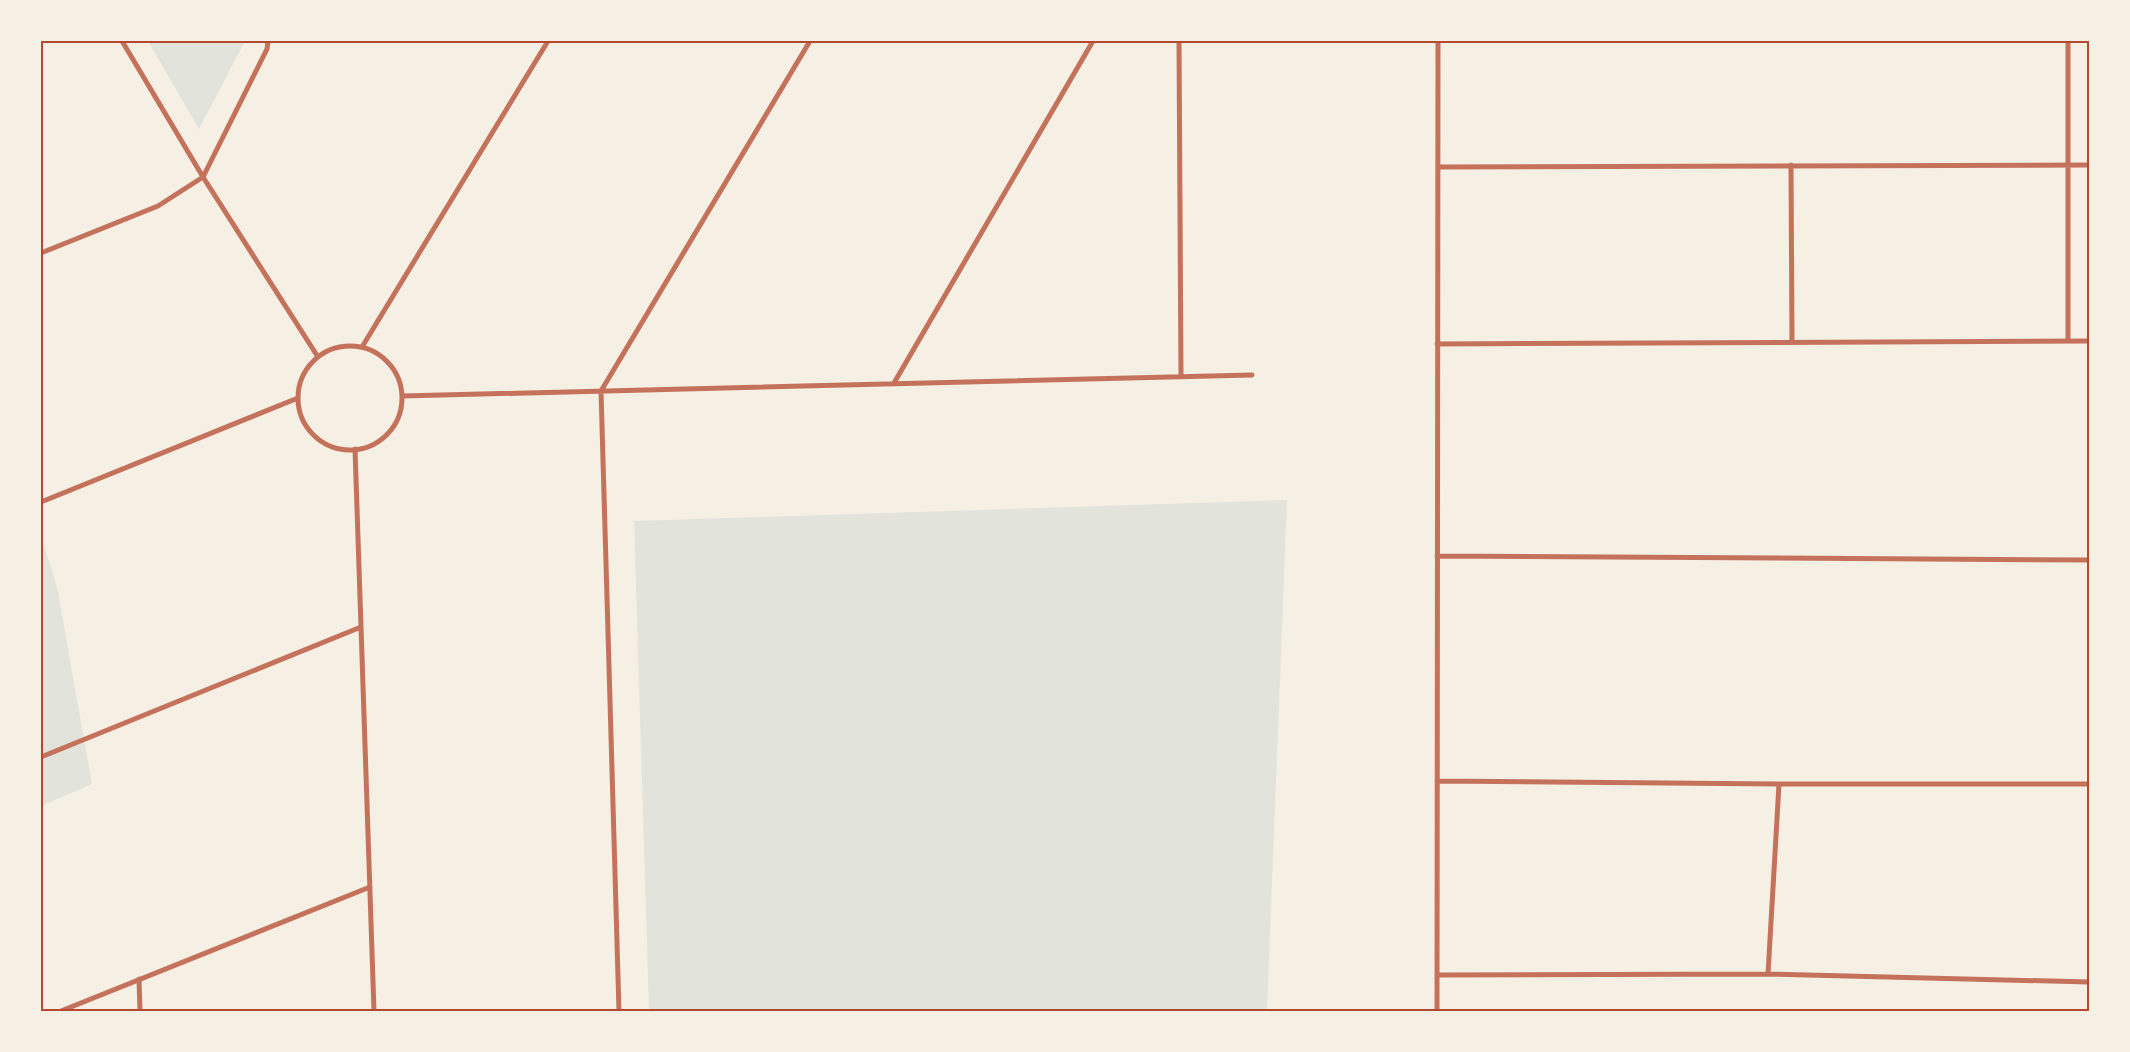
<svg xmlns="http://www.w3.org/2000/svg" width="2130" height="1052" font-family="Jost,sans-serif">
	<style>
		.green { fill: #e2e4dc }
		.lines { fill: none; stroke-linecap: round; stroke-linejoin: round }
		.minor { stroke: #c5725c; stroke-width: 5 }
		.neatline { fill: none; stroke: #b5482f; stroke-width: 2 }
	</style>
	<rect width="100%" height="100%" fill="#f6efe4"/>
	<!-- green -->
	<path class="green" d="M148,41H245L199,129Z
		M1287,500L1267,1011H649L634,521Z
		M41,536L57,587L92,784L41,806Z"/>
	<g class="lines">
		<!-- minor -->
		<path class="minor" d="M122,41L203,177L318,357
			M1179,41L1181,375
			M2068,41V341
			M1791,165L1792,342
			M1438,167L2089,165
			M41,253L158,206L203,177L267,49L268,41
			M1437,344L2089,341
			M298 398a52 52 0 1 1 104 0a52 52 0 1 1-104 0Z
			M362,347L548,41
			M894,383L1093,41
			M402,396L1252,375
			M355,449L374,1011
			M41,502L298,398
			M1437,556L2089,560
			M41,757L361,627
			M1437,781L1779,784H2089
			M1768,974L1779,784
			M1437,975L1768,974L2089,982
			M139,979L140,1011
			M61,1011L370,887
			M619,1011L601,391L810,41
			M1437,1011L1438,41"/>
	</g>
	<!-- border -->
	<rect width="2130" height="1052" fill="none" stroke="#f6efe4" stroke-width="85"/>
	<rect x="42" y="42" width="2046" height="968" class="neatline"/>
</svg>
